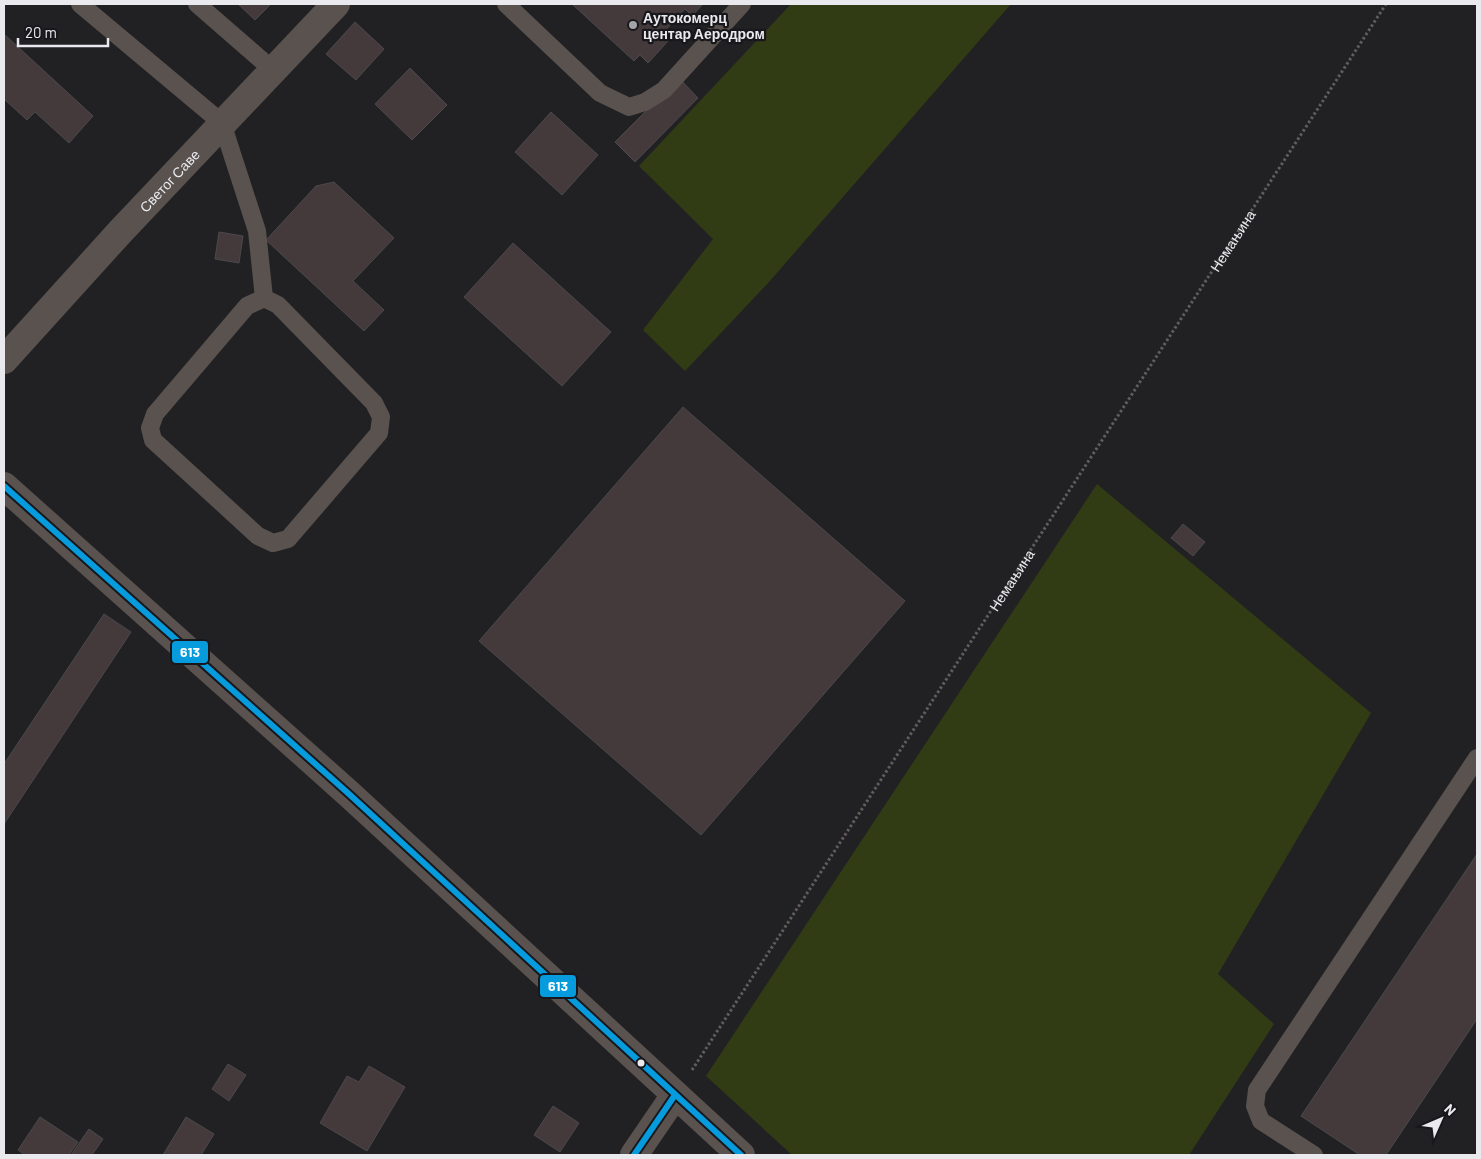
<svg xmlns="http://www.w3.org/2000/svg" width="1481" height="1159" font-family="Barlow,sans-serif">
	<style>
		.green { fill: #323c14 }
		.building { fill: #443a3b; stroke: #4b494c }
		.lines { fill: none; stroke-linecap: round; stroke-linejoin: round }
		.path { stroke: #625c5b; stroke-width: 3; stroke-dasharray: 2.5 2.5; stroke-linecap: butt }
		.lane { stroke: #59524f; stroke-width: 18 }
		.street { stroke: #59524f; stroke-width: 28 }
		.bus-1-casing { stroke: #17171c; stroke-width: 10 }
		.bus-1 { stroke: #069bdc; stroke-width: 6 }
		.poi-dot { fill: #a4a4a7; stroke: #17171c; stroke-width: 2 }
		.bus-dot { fill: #eaeaee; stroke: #17171c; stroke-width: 2 }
		.labels { text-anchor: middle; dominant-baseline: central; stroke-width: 4.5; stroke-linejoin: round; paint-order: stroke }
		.poi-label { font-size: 14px; font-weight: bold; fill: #eaeaee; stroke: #17171c; text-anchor: start }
		.street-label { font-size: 14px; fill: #eaeaee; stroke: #17171c }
		.line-badge { stroke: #17171c; stroke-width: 2 }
		.badge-label { font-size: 14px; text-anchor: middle; font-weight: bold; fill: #fff }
	</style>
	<rect width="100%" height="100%" fill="#212124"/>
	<!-- green -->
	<path class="green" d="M791,4H1011L769,282L685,371L643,330L713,239L639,166Z
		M1097,484L1371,713L1218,974L1274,1024L1189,1155H792L706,1076Z"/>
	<!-- building -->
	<path class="building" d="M238,4H271L255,20Z
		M572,4H703L692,16L685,9L661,35L668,41L648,63L640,55L634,61Z
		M355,22L384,49L356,80L326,54Z
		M4,34L93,116L69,143L35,112L27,120L4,99Z
		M410,68L447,105L412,140L375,104Z
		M679,78L698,98L635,162L615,142Z
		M551,112L598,155L562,195L515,152Z
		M334,182L394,238L353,281L384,310L364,331L266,240L316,186Z
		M219,232L243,236L239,263L215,259Z
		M513,243L611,332L562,386L464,297Z
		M683,407L905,601L701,835L479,641Z
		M1183,524L1205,542L1193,556L1171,538Z
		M104,614L131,632L4,824V764Z
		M1477,854V1019L1386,1155H1360L1301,1116Z
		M228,1064L246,1075L229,1101L212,1089Z
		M369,1066L405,1087L367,1151L320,1123L347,1076L359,1082Z
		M553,1106L579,1123L560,1152L534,1135Z
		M40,1117L78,1142L69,1155H25L18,1150Z
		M186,1117L214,1134L201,1155H163Z
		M89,1129L103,1139L92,1155H71Z"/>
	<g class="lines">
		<!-- path -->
		<path class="path" id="s1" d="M692,1070L1386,4"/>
		<!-- lane -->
		<path class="lane" d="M80,4L222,123L257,231L264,298L278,305L374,403L381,417L379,433L288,539L273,543L258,536L153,440L150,428L155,414L247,306L264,298
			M197,4L273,70
			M506,4L600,93L629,107L645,102L664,90L742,4
			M1314,1155L1261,1121L1255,1106L1257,1090L1477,758"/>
		<!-- street -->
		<g class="street">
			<path id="s2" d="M4,360L120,232L336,4"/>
			<path d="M4,486L349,794L741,1155"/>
			<path d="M634,1155L675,1095"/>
		</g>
		<!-- bus-1 casing -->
		<g class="bus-1-casing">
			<path id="bus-1" d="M4,486L349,794L741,1155
				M634,1155L675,1095"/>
		</g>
		<!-- bus-1 -->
		<use href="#bus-1" class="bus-1"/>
	</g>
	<!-- markers -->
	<circle class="poi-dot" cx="633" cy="25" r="5"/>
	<circle class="bus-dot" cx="641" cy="1063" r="4.5"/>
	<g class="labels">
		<!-- poi labels -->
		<g class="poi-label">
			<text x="643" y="17">Аутокомерц<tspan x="643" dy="16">центар Аеродром</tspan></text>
		</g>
		<!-- street labels -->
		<g class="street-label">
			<text stroke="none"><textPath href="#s2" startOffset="244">Светог Саве</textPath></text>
			<text stroke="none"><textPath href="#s1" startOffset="990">Немањина</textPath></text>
			<text stroke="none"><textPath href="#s1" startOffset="585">Немањина</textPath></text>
		</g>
	</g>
	<g class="line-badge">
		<rect x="171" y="640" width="38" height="24" rx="5" fill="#069bdc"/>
		<rect x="539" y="974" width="38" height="24" rx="5" fill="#069bdc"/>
	</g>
	<g class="badge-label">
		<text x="190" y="657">613</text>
		<text x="558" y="991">613</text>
	</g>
	<!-- border -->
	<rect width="1481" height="1159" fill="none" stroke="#eaeaee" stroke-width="10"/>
	<!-- north arrow -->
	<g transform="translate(1441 1119) rotate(45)" stroke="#17171c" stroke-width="4" paint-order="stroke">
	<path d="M0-4L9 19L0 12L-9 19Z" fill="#eaeaee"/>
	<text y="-8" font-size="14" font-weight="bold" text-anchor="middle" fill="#eaeaee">N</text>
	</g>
	<!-- scale -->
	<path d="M18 38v8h90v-8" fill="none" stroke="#eaeaee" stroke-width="2.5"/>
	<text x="25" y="38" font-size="15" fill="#eaeaee" stroke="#17171c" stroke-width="4" paint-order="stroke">20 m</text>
</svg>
